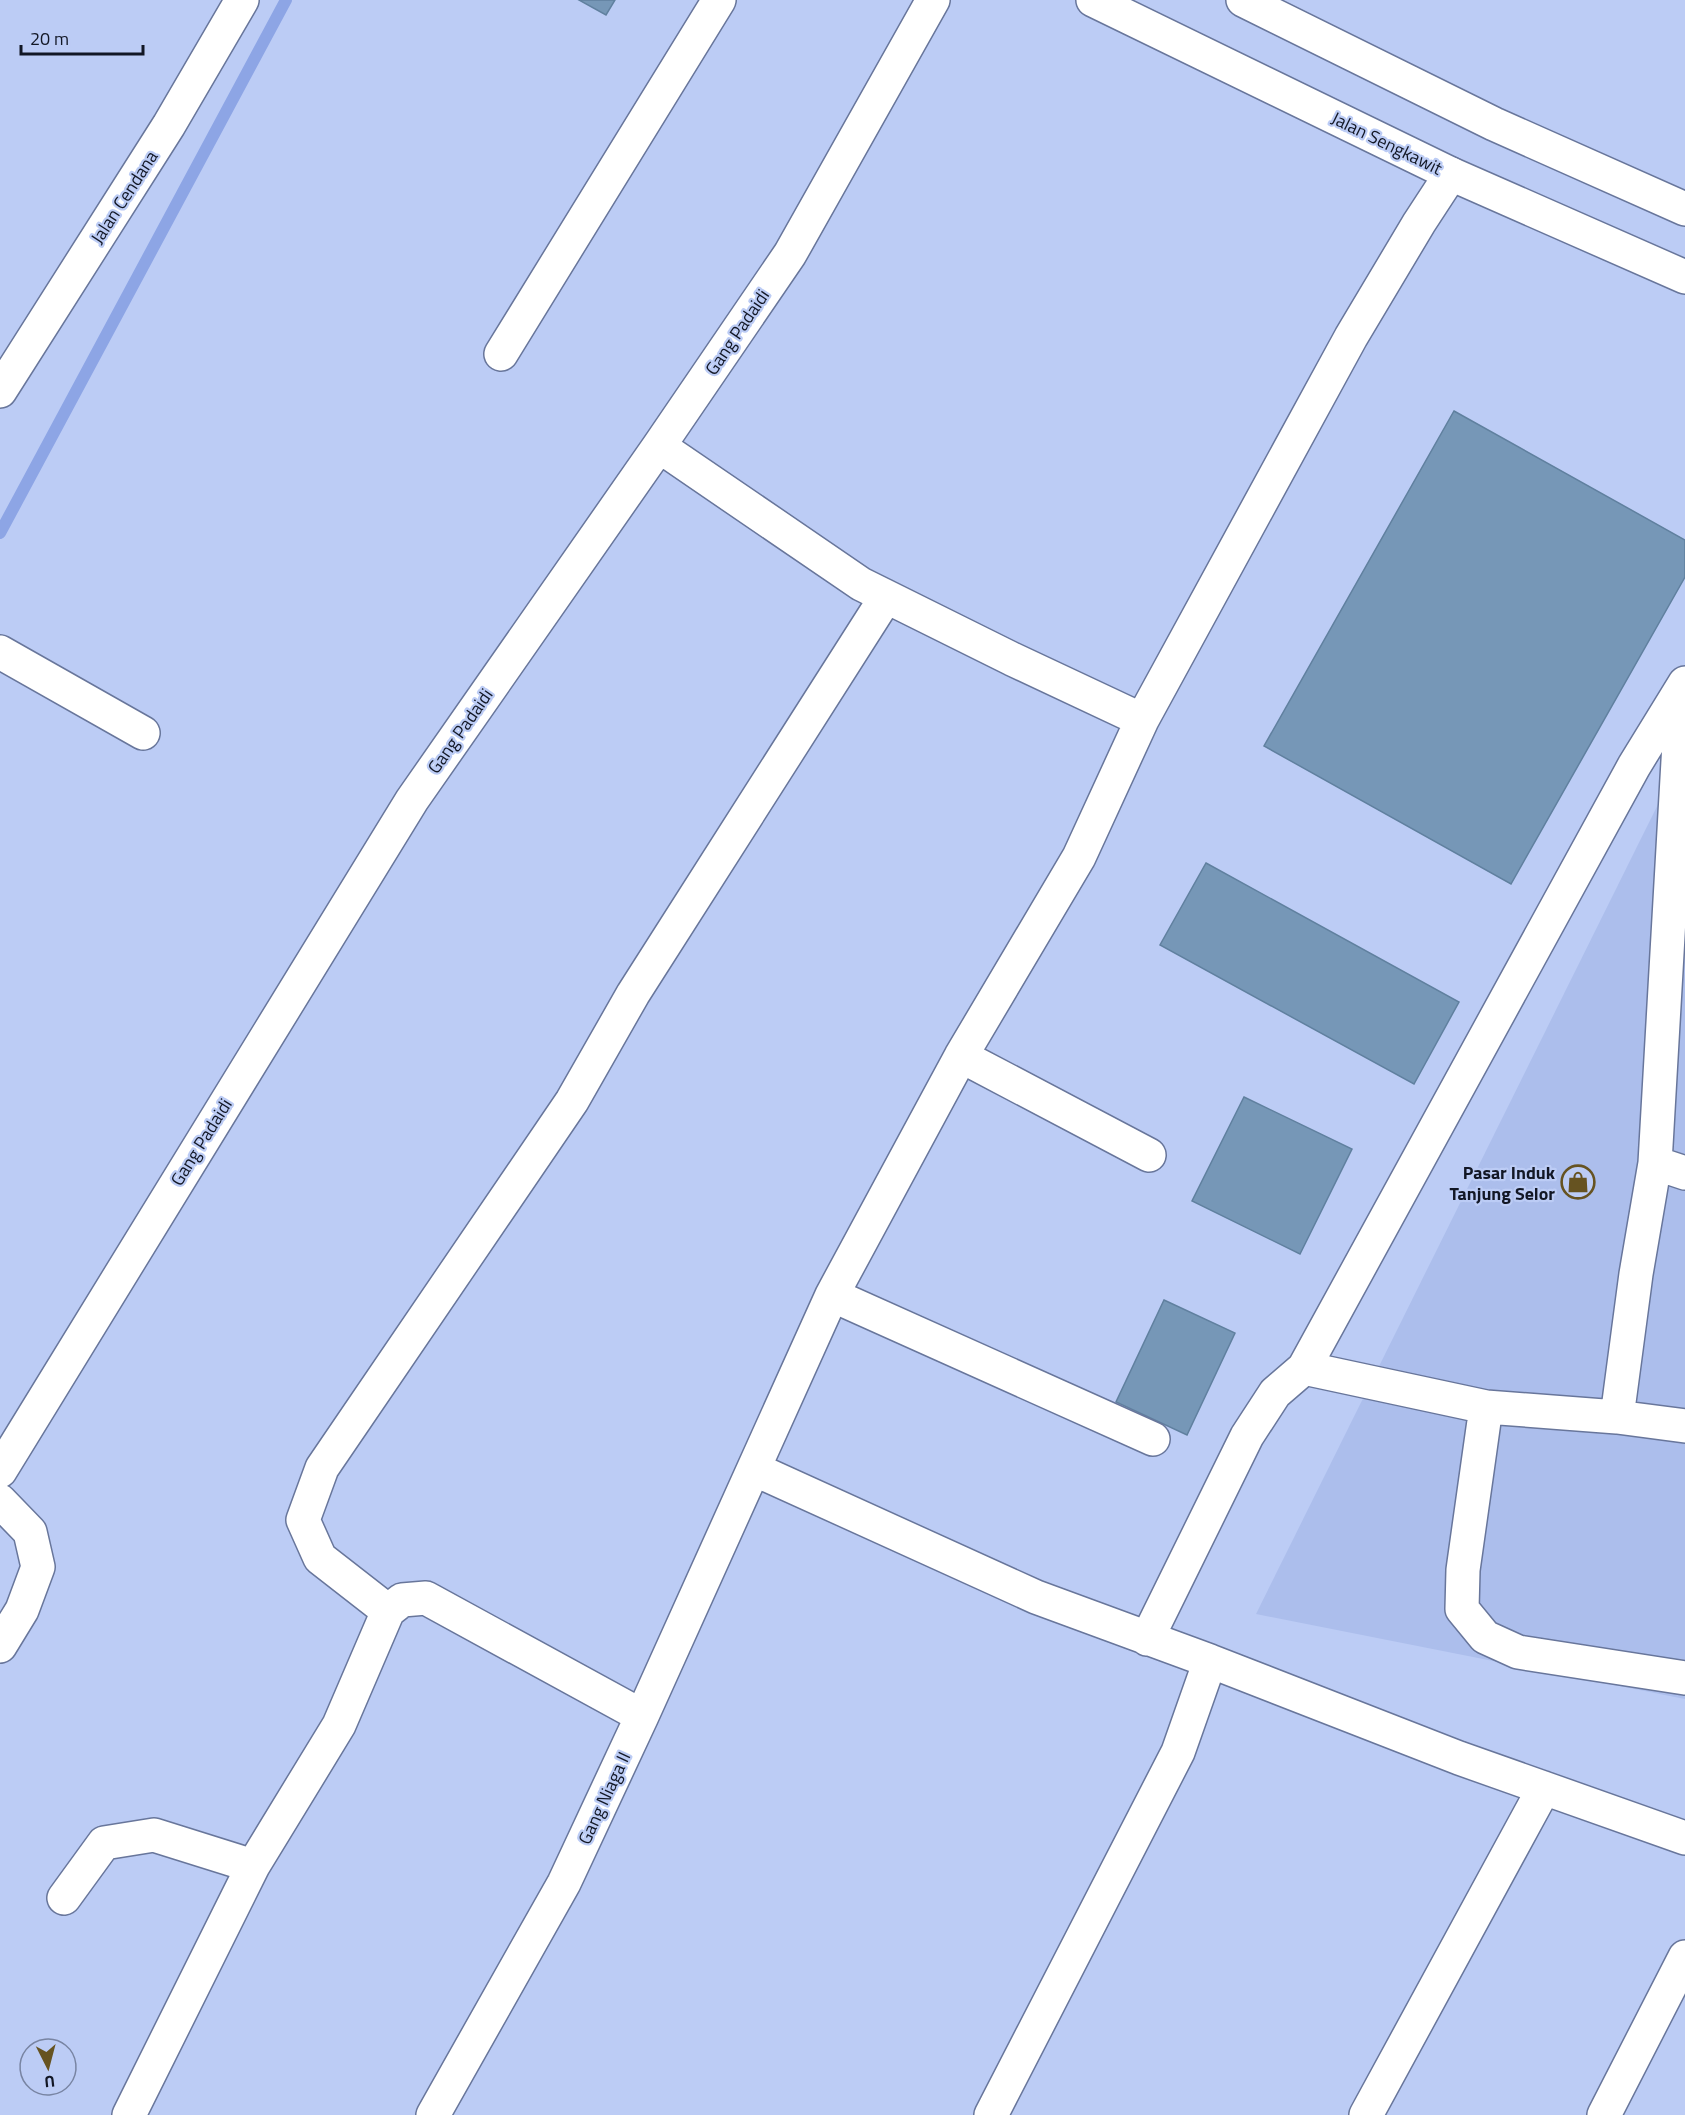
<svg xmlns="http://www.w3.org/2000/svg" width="1685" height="2115" font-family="'Titillium Web',sans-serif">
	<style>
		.built { fill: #acbeec }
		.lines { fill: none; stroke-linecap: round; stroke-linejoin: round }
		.stream { stroke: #8da5e5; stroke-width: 12 }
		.building { fill: #7697b7; stroke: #60809f; stroke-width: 1.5 }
		.minor-casing { stroke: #68769b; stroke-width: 36 }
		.highway-casing { stroke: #68769b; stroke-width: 36 }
		.minor { stroke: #fff; stroke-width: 33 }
		.highway { stroke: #fff; stroke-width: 33 }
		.labels { text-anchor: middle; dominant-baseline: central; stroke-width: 4.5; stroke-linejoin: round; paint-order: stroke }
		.street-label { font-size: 18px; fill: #121725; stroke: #bcccf5 }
		.poi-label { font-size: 18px; font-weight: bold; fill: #121725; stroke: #bcccf5; text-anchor: end }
	</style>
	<rect width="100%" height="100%" fill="#bcccf5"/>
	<!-- built -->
	<path class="built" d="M1685,750V1699L1256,1614Z"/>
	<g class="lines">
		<!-- stream -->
		<path class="stream" d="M0,533L286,0"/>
	</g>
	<!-- building -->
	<path class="building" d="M579,0H615L606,15Z
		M1454,411L1685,540V577L1511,884L1264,746Z
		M1206,863L1459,1002L1414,1084L1160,945Z
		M1244,1097L1352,1149L1300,1254L1192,1201Z
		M1164,1300L1235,1333L1187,1435L1116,1402Z"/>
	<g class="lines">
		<!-- minor casing -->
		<g class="minor-casing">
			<path id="minor" d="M501,354L719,0
				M0,391L169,125L242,0
				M659,446L861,584L1012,659L1142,720
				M0,652L143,733
				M961,1056L1149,1155
				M1655,1163L1682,691
				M832,1295L1153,1439
				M1304,1368L1486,1407L1617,1417L1636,1274L1655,1163L1685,1173
				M1486,1407L1463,1570L1462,1609L1485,1637L1518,1652L1685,1678
				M1617,1417L1685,1426
				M754,1469L1036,1597L1210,1661L1178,1752L991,2115
				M0,1471L412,800L659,446L790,254L933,0
				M0,1501L30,1532L38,1567L22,1610L0,1646
				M388,1611L320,1558L303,1520L322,1468L572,1101L633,994L886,597
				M1147,1639L1247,1436L1275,1393L1304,1368L1634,766L1685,683
				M1210,1661L1459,1758L1685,1838
				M64,1898L104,1843L154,1835L253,1866
				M129,2115L253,1866L339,1725L388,1611L402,1600L426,1598L642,1716
				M433,2115L564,1883L642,1716L832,1295L961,1056L1079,857L1142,720L1351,337L1419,223L1451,174
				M1366,2115L1544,1788
				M1604,2115L1685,1957"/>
		</g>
		<!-- highway casing -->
		<g class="highway-casing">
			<path id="highway" d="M1093,0L1451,174L1685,277
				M1243,0L1494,124L1685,209"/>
		</g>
		<!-- minor -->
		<use href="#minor" class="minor"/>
		<!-- highway -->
		<use href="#highway" class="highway"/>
	</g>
	<!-- icons -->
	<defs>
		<g id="shop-ring" transform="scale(1.725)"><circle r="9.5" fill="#bcccf5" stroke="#665321" stroke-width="1.5"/><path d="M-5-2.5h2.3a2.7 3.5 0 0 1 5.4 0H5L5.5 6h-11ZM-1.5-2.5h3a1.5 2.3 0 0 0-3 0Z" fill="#665321"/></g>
	</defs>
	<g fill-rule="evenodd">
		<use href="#shop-ring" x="1578" y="1182"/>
	</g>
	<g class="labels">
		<!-- street labels -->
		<g class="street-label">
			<text transform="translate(1387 143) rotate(26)">Jalan Sengkawit</text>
			<text transform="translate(124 197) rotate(-57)">Jalan Cendana</text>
			<text transform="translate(737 332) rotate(-56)">Gang Padaidi</text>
			<text transform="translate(460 731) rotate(-55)">Gang Padaidi</text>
			<text transform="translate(201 1142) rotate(-58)">Gang Padaidi</text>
			<text transform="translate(604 1798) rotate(-65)">Gang Niaga II</text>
		</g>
		<!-- poi labels -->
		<g class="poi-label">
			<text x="1555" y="1172">Pasar Induk<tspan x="1555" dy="21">Tanjung Selor</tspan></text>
		</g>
	</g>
	<!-- north arrow -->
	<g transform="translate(48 2067) rotate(174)"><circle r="28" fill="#bcccf5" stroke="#7884a2" stroke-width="1.5"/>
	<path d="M0-4.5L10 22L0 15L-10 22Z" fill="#665321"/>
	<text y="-9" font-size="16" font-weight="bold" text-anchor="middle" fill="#121725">U</text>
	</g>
	<!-- scale -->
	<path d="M21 45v9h122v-9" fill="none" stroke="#121725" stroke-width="3"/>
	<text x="30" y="45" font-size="18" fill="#121725" stroke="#bcccf5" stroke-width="4.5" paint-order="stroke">20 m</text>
</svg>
